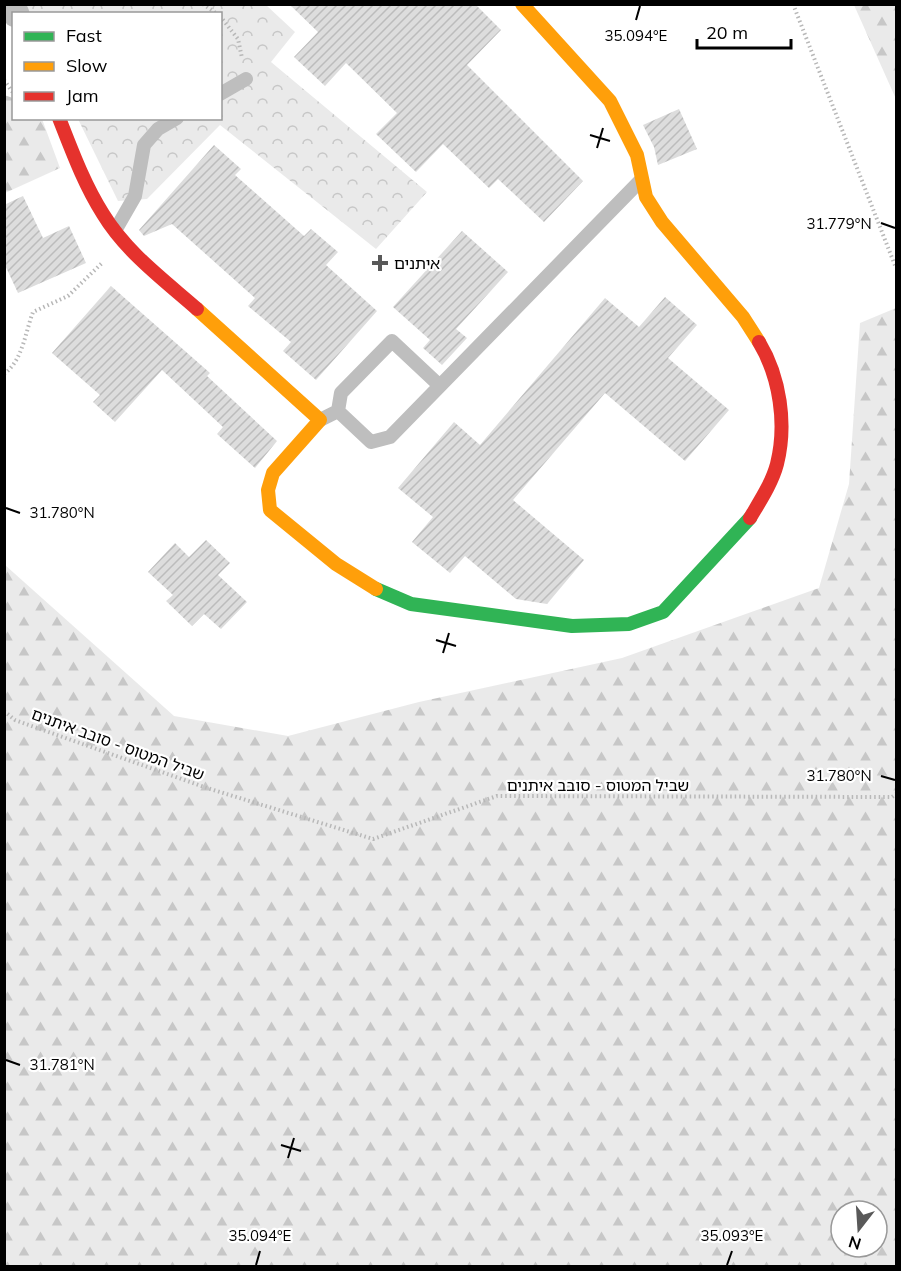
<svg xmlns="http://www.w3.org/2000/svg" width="901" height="1271" font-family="Mulish,'Noto Sans Hebrew',sans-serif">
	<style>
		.forest { fill: url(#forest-firs); fill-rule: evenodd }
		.park { fill: url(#park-crowns) }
		.building { fill: url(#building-hatch) }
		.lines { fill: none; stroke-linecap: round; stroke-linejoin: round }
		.path { stroke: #b8b8b8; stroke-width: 4; stroke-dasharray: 1.5 3; stroke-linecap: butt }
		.lane { stroke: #bebebe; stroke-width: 14 }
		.street { stroke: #bebebe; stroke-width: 27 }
		.fast { stroke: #30b455; stroke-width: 14 }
		.slow { stroke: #ff9f0a; stroke-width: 14 }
		.jam { stroke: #e5322d; stroke-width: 14 }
		.ticks { fill: none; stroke: #000; stroke-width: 2 }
		.poi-dot { fill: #595959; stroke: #fff; stroke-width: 2 }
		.labels { text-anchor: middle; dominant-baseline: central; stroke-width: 4.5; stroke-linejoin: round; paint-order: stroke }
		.poi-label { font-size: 16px; fill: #000; stroke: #fff; text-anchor: start }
		.street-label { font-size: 16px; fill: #000; stroke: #fff }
		.ticks-label { font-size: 15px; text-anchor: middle; fill: #000; stroke: #fff; stroke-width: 4.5; stroke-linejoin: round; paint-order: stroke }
	</style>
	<defs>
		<pattern id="forest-firs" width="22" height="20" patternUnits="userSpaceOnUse" patternTransform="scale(1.5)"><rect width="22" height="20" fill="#eaeaea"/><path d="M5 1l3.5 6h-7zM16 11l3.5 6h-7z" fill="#c7c7c7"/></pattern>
		<pattern id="park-crowns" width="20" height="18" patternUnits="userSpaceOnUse" patternTransform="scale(1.5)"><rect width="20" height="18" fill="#eaeaea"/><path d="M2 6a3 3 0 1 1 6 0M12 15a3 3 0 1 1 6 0" fill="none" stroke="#c7c7c7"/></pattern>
		<pattern id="building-hatch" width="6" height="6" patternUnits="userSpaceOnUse" patternTransform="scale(1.5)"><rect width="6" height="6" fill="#ddd"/><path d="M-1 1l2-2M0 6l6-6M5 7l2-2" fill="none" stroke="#bcbcbc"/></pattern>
	</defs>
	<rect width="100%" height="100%" fill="#fff"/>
	<!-- forest -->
	<path class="forest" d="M854,5H896V99Z
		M4,95L13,98L14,118L42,119L60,168L5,193Z
		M896,308V1266H5V565L174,716L288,736L419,702L622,658L819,588L849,484L860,323ZM841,1211H877V1247H841Z"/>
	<!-- park -->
	<path class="park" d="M22,5H266L295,32L271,62L427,192L376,249L220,125L147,199L118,201L78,119L220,118V14H27Z"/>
	<!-- building -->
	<path class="building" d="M289,4H475L501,30L467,65L583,181L544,222L498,179L489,188L443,144L416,172L376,134L397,113L346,63L325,86L294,57L318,32Z
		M679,109L697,149L658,165L654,147L643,125Z
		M214,145L241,169L235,175L304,236L311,229L338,252L326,265L377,311L316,380L283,351L291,342L248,306L255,298L172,224L144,236L139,230Z
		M23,196L43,238L69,226L86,263L18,293L4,263V205Z
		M462,231L508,272L456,329L467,338L442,365L423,348L430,340L393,307Z
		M111,286L210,373L207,376L277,441L255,468L217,434L223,427L162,370L115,422L93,402L100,395L52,353Z
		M665,297L697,325L668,358L729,410L685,461L605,393L513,500L584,560L547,604L516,599L465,556L450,573L412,542L433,517L398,488L454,422L480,445L605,298L639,327Z
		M206,540L230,563L218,575L247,602L221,629L204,614L192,626L166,601L173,595L148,572L175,543L189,557Z"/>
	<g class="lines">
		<!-- path -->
		<path class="path" d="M203,4L217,14
			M793,4L896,268
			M220,16L238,39L242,58
			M4,80L14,94
			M4,374C23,360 25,333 33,312L68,296L102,263
			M4,711L15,720L207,788L373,839L497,796L892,797L896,794"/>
		<!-- lane -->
		<path class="lane" d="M220,94L246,79
			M116,229L135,196L144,145L158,129L177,118
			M338,411L341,393L392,341L440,386
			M320,420L338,411L371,442L390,437L640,181"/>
		<!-- street -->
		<path class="street" d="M11,4L16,14"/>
		<!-- fast -->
		<path class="fast" d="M376,589L411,604L572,626L629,624L663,612L750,518"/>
		<!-- slow -->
		<path class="slow" d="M522,4L610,101L637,155L646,197L662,222L743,317L759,342
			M197,309L320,420L273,473L268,490L270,510L336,564L376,589"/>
		<!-- jam -->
		<path class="jam" d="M59,118C72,151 84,184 103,214C126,252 164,280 197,309
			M750,518C760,501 772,483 777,464C787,424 780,377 759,342"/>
	</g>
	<!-- ticks -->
	<path class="ticks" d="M636,20L640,6M590,135L610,141M597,148L603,128M881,223L895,228M6,508L20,513M436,640L456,646M443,653L449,633M881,776L895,780M6,1060L20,1065M281,1145L301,1151M288,1158L294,1138M256,1265L260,1251M727,1265L732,1251"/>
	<!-- markers -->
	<path class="poi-dot" d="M377 254h6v6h6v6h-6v6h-6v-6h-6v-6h6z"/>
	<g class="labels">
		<!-- poi labels -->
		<g class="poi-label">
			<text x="394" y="263">איתנים</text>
		</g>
		<!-- street labels -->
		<g class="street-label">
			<text transform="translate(118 744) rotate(20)">שביל המטוס - סובב איתנים</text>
			<text x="598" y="785">שביל המטוס - סובב איתנים</text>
		</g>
	</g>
	<g class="ticks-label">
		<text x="636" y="41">35.094°E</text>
		<text x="839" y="229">31.779°N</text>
		<text x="62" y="518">31.780°N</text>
		<text x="839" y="781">31.780°N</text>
		<text x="62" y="1070">31.781°N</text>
		<text x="260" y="1241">35.094°E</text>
		<text x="732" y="1241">35.093°E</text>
	</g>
	<!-- border -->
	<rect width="901" height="1271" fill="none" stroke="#000000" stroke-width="12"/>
	<!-- legend -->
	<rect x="12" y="12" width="210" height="108" fill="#ffffff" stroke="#999999" stroke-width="1.5"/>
	<rect x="24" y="32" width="30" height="9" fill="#30b455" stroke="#999999" stroke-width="1.5"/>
	<text x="66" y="42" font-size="18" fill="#000000">Fast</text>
	<rect x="24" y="62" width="30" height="9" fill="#ff9f0a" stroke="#999999" stroke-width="1.5"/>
	<text x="66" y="72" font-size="18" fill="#000000">Slow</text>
	<rect x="24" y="92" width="30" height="9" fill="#e5322d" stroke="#999999" stroke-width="1.5"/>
	<text x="66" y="102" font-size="18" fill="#000000">Jam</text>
	<!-- north arrow -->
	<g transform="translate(859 1229) rotate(197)"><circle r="28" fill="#ffffff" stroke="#999999" stroke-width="1.5"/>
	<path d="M0-4.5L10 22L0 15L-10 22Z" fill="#595959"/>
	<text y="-9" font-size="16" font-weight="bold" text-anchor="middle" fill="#000000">N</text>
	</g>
	<!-- scale -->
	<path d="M697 39v9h94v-9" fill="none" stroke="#000000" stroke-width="3"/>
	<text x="706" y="39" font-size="18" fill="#000000" stroke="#ffffff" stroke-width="4.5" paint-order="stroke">20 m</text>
</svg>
